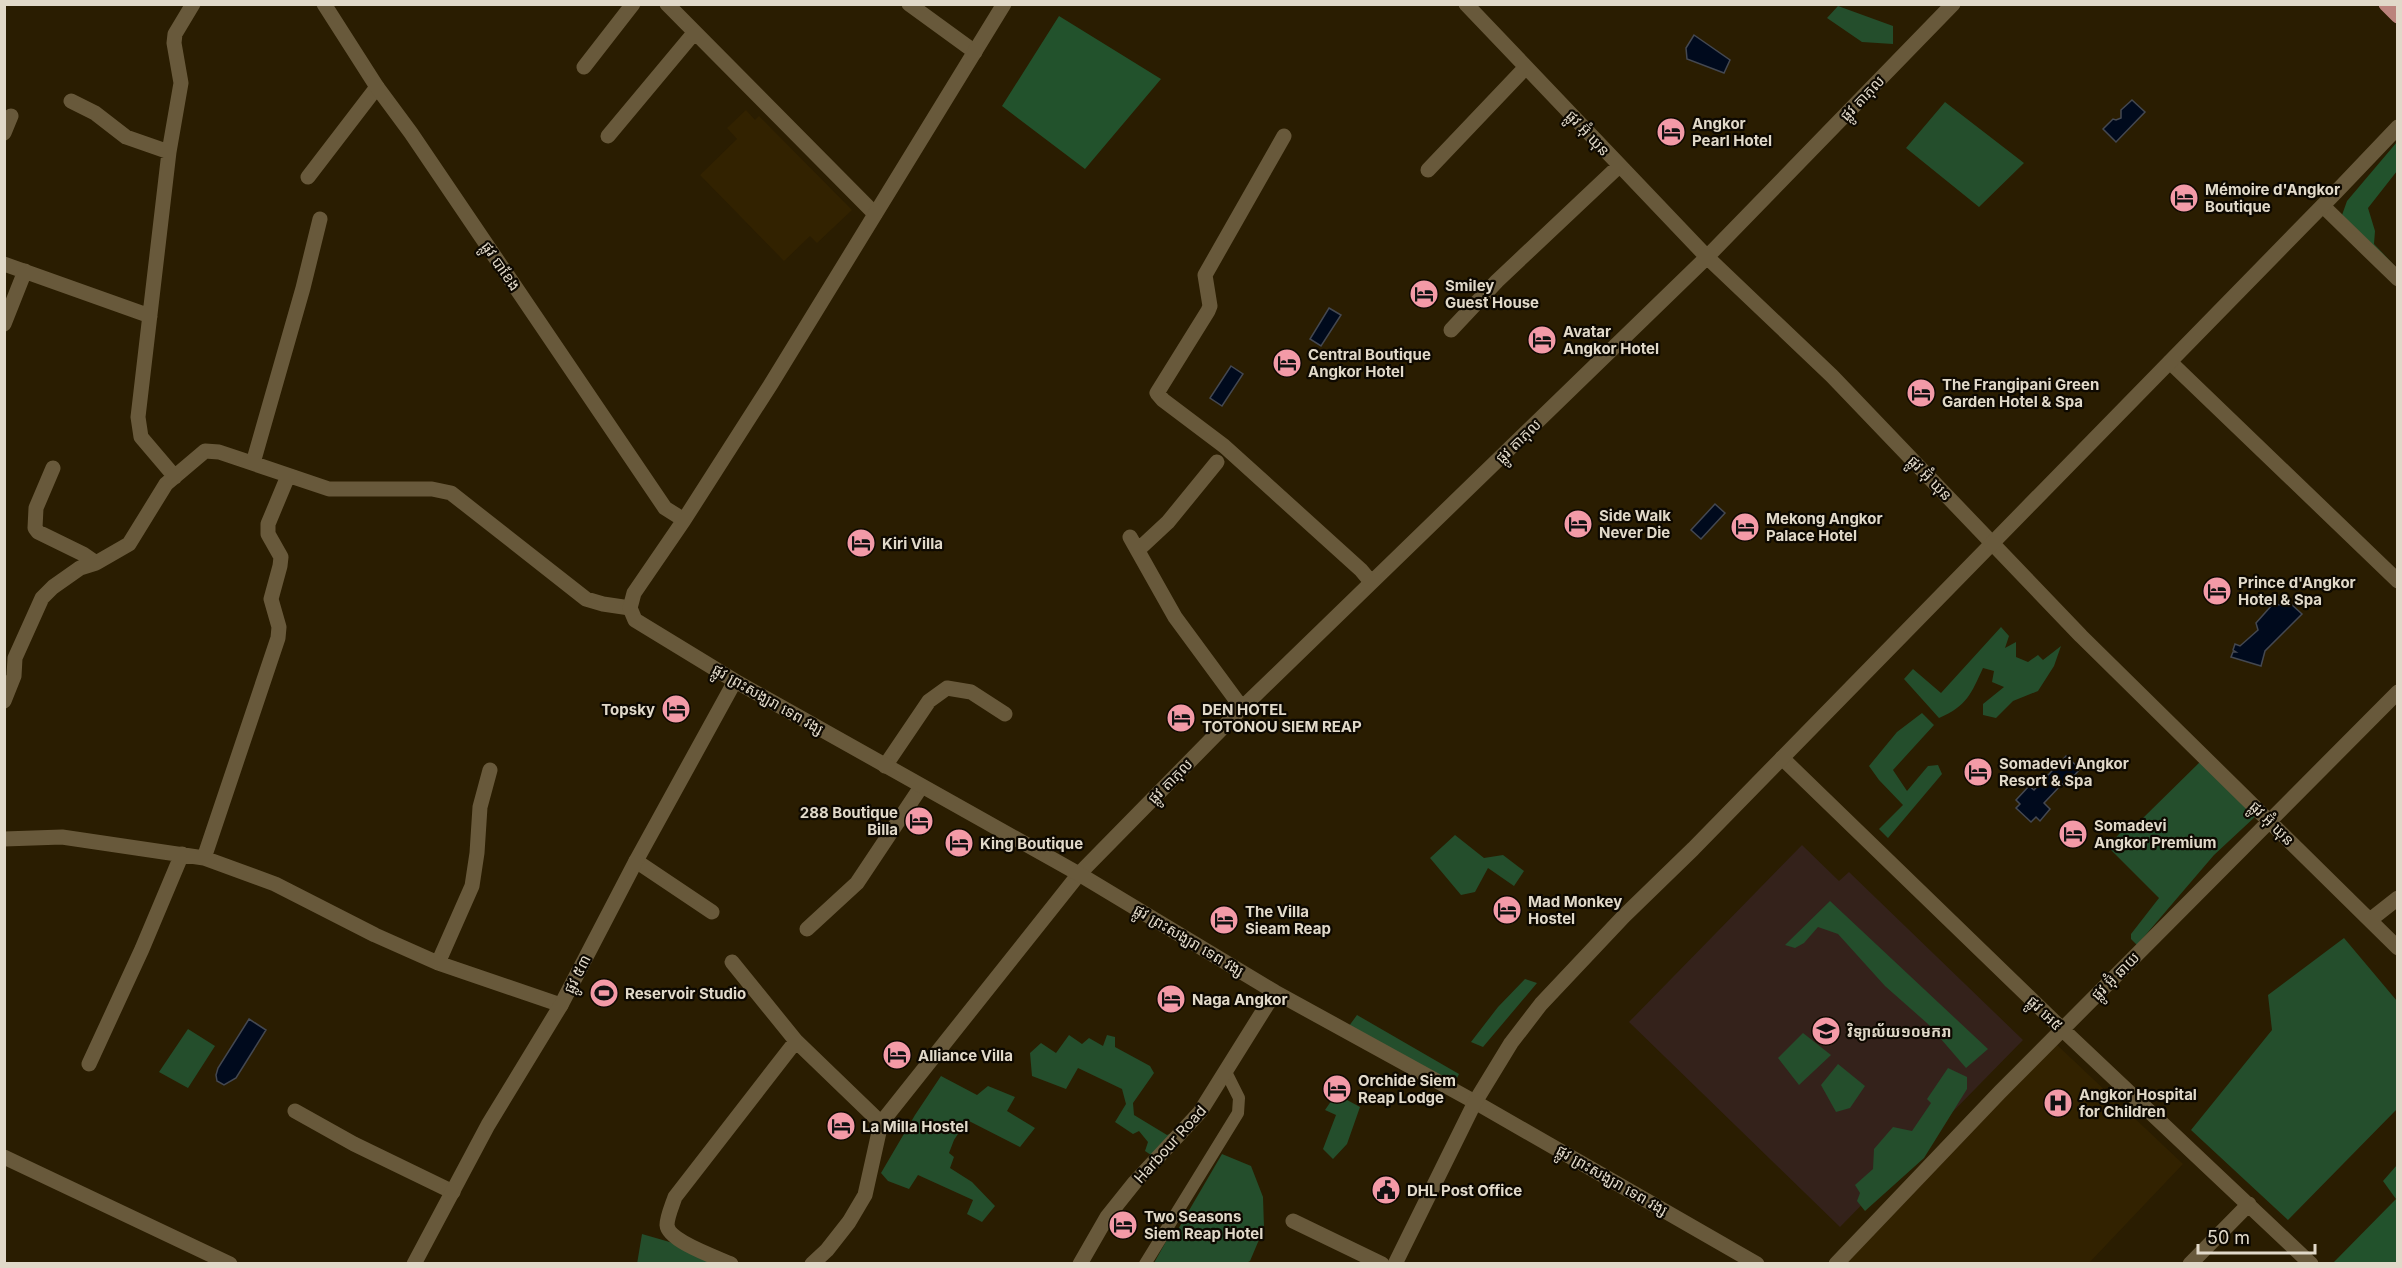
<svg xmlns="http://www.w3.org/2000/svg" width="2402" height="1268" font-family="Inter,'Noto Sans Khmer',sans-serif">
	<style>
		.built { fill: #322200 }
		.education { fill: #34221b }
		.green { fill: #244e2c }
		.forest { fill: #22522c }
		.water { fill: #000a1d; stroke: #444851; stroke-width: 1.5 }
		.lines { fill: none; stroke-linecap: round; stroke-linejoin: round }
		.pedestrian { stroke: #68593b; stroke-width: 12 }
		.minor { stroke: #68593b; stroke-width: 15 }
		.tertiary { stroke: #68593b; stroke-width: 15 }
		.secondary { stroke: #68593b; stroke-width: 15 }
		.primary { stroke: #bb837c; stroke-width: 15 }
		.labels { text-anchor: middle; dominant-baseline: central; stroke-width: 4.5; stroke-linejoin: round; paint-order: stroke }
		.street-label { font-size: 15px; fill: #e1d9c9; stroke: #0e0901 }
		.poi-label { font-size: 15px; font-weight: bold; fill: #e1d9c9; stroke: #0e0901; text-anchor: start }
	</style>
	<rect width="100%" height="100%" fill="#2a1d01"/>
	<!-- built -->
	<path class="built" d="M746,110L755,120L759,116L852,210L817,243L810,236L784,261L700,175L737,139L727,128Z
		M2055,1043L2183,1164L2089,1263L1845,1264Z"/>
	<!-- education -->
	<path class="education" d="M1802,845L1839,881L1849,872L2023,1040L1840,1227L1629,1022Z"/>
	<!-- green -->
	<path class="green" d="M1838,6L1893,26V44L1862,42L1827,18Z
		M1945,102L2024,163L1979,207L1906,148Z
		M2001,627L2009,636L2005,648L2016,642V657L2028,662L2038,655L2043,660L2061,646L2054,666L2038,691L2013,701L1996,718L1983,715V704L2004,687L1992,682L1994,671L1983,668C1971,694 1967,706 1939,718L1904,679L1913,669L1941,693Z
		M1922,713L1934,725L1893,770L1907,791L1928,766L1938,765L1942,774L1888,838L1879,829L1903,805L1879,780L1869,766L1897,732Z
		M2203,759L2257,815L2214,855L2137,945L2131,939V934L2159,898L2108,847L2125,827L2143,818Z
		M1455,835L1484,858L1503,855L1524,871L1514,886L1488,868L1475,892L1461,895L1430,858Z
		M1830,901L1988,1049L1966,1068L1928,1024L1885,986L1838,934L1818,927L1804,943L1795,948L1785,945Z
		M2344,938L2397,1001V1109L2288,1220L2191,1130L2272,1030L2268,995Z
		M1525,979L1537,983L1483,1047L1471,1042L1498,1007Z
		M1357,1015L1459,1074L1453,1086L1349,1026Z
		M188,1029L215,1046L188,1088L159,1072Z
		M1803,1033L1831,1055L1799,1085L1778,1058Z
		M1069,1035L1082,1044L1089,1038L1103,1046L1107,1035L1115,1037V1047L1150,1066L1154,1073L1133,1103L1134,1115L1167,1135L1176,1131L1154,1157L1145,1151L1148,1142L1139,1131L1133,1134L1115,1122L1126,1104L1122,1089L1078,1068L1066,1089L1032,1076L1030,1053L1041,1043L1056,1053Z
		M1838,1064L1865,1086L1850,1108L1836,1112L1821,1085Z
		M1948,1068L1967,1077V1089L1924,1158L1865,1211L1857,1201L1860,1193L1855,1185L1873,1169L1874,1149L1893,1127L1912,1131L1931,1103L1927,1099Z
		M941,1076L977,1095L988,1086L1015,1097L1007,1111L1035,1128L1020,1147L967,1120L954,1140L949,1153L954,1157L950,1168L972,1182L995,1206L982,1222L967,1214L973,1200L918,1175L909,1189L888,1181L881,1173L915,1115Z
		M1336,1094L1360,1107L1347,1144L1333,1159L1323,1149L1336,1115L1325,1110Z
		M1222,1154L1251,1166L1263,1197L1264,1228L1250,1261L1244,1264L1154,1263L1173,1229L1177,1231Z
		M642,1234L680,1245L715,1264H637Z"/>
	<!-- forest -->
	<path class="forest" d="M1059,16L1161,79L1085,169L1002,106Z
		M2397,142V171L2368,208L2375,231L2374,244L2397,268L2342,215L2347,201Z
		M2397,1165V1263H2333L2396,1199L2383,1181Z"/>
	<!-- water -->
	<path class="water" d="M1694,35L1730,60L1724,73L1687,59L1686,48Z
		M2132,100L2145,112L2116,142L2103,129L2113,119L2116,120L2121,118V110Z
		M1329,308L1341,315L1321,346L1310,339Z
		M1231,366L1243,374L1222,406L1210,398Z
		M1715,504L1725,513L1701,539L1691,530Z
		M2291,604L2302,614L2265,651L2261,666L2231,657L2233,652H2236L2233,650L2235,644L2240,646L2258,630L2256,623L2272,605Z
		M2066,756L2080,769L2065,786L2062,784L2044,803L2050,809L2040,821L2036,817L2031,822L2016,808L2020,804L2016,800L2029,786L2034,790Z
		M249,1019L266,1030L236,1078L224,1085L217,1081L216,1075L218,1068Z"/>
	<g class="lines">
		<!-- pedestrian -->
		<path class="pedestrian" d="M1145,1264L1238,1113L1239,1098L1226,1072"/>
		<!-- minor -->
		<path class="minor" d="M667,4L875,214
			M909,4L975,52
			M1466,4L1707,257L1832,376L2081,636L2398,948
			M584,67L633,4
			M71,101L95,113L126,137L169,152
			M4,133L11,116
			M608,136L694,33
			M1284,136L1205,275L1210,306L1208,311L1157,393L1163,400L1224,446L1361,570L1371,582
			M1428,170L1526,67
			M308,177L377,87
			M2323,206L2398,279
			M4,264L150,316
			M4,324L25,271
			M1451,330L1497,281L1619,166
			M2170,362L2398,581
			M253,463L303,288L320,219
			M53,468L36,508L35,528L38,532L83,554L96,563
			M175,477L141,437L138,417L169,152L181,83L174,43L175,34L193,4
			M1130,537L1175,617L1242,708
			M1139,549L1168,522L1217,462
			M4,701L14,676L15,658L42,598L53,587L80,568L96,563L129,544L166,484L205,451L219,452L329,489H432L451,493L586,599L603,604L630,608
			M1782,758L2062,1029L2311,1264
			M885,766L929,701L947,688L971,692L1005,714
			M4,839L62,837L204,858L275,884L375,935L438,963L561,1005
			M204,858L278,638L279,627L271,599L280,566L281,557L268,534V524L288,476
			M636,861L712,912
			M2370,920L2398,898
			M807,929L857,883L921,787
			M732,962L796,1041L881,1123
			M438,963L472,886L477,853L480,807L490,770
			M89,1064L142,949L182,854
			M295,1111L354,1144L453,1192
			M4,1157L230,1264
			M1293,1221L1382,1264
			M731,1264C718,1258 668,1241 667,1225C667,1217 672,1206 675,1197L796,1041
			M812,1264L827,1250L849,1222L865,1195L881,1123L1079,874L1242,708L1707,257L1953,4
			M1836,1264L2000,1092L2398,692
			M2190,1264L2249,1204"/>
		<!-- tertiary -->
		<path class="tertiary" d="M324,4L377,87L411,133L665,508L684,520
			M1004,4L771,384L684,520L634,593L630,608L635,620L735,681L1079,874L1275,992L1475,1102L1757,1264
			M414,1264L488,1125L561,1005L636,861L735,681
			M1080,1264L1107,1217L1135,1182L1200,1112L1275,992"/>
		<!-- secondary -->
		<path class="secondary" d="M1395,1264L1475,1102L1511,1043L1541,1004L1624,916L1693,849L2336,192L2398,127"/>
		<!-- primary -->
		<path class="primary" d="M2386,4L2398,16"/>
	</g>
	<!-- icons -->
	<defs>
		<g id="hotel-disc" transform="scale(1.5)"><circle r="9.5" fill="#f39aa7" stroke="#0e0901"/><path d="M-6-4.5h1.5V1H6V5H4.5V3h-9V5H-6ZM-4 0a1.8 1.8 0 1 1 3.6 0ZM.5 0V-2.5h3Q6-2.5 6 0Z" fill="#111"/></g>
		<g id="stadium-disc" transform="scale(1.5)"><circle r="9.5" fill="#f39aa7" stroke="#0e0901"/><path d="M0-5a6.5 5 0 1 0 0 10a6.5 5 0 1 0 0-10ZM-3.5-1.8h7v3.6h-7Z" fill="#111"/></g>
		<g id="school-disc" transform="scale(1.5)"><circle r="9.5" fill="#f39aa7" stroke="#0e0901"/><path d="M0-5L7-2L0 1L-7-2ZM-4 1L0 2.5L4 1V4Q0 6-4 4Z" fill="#111"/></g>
		<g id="hospital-disc" transform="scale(1.5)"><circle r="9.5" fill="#f39aa7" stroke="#0e0901"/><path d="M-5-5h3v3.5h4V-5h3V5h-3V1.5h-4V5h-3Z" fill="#111"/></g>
		<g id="civic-disc" transform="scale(1.5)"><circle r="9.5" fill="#f39aa7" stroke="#0e0901"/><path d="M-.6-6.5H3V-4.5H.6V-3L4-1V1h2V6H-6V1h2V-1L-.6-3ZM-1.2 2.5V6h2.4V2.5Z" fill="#111"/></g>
	</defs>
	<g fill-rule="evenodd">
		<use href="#hotel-disc" x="1671" y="132"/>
		<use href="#hotel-disc" x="2184" y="198"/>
		<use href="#hotel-disc" x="1424" y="294"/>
		<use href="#hotel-disc" x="1542" y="340"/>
		<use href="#hotel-disc" x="1287" y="363"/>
		<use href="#hotel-disc" x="1921" y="393"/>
		<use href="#hotel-disc" x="1578" y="524"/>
		<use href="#hotel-disc" x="1745" y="527"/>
		<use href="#hotel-disc" x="861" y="543"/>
		<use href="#hotel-disc" x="2217" y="591"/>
		<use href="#hotel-disc" x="676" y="709"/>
		<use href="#hotel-disc" x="1181" y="718"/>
		<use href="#hotel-disc" x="1978" y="772"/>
		<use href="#hotel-disc" x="919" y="821"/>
		<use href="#hotel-disc" x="2073" y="834"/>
		<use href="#hotel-disc" x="959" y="843"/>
		<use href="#hotel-disc" x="1507" y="910"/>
		<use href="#hotel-disc" x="1224" y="920"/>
		<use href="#stadium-disc" x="604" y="993"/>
		<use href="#hotel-disc" x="1171" y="999"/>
		<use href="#school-disc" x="1826" y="1031"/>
		<use href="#hotel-disc" x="897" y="1055"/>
		<use href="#hotel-disc" x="1337" y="1089"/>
		<use href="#hospital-disc" x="2058" y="1103"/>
		<use href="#hotel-disc" x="841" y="1126"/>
		<use href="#civic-disc" x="1386" y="1190"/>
		<use href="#hotel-disc" x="1123" y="1225"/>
	</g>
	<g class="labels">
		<!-- street labels -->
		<g class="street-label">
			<text transform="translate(1862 98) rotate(-46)">ផ្លូវ តាភុល</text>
			<text transform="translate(1588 133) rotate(47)">ផ្លូវ អ៊ុំ ឃុន</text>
			<text transform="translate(501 266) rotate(56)">ផ្លូវ បាខែង</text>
			<text transform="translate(1518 441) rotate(-44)">ផ្លូវ តាភុល</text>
			<text transform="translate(1930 478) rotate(46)">ផ្លូវ អ៊ុំ ឃុន</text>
			<text transform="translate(768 699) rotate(30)">ផ្លូវ ព្រះសង្ឃរា ទេព វង្ស</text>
			<text transform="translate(1170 781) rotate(-45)">ផ្លូវ តាភុល</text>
			<text transform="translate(2272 823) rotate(45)">ផ្លូវ អ៊ុំ ឃុន</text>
			<text transform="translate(1189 940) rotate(31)">ផ្លូវ ព្រះសង្ឃរា ទេព វង្ស</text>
			<text transform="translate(577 974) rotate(-63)">ផ្លូវ ៥៣</text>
			<text transform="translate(2115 976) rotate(-45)">ផ្លូវ អ៊ុំ ឆាយ</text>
			<text transform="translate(2045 1013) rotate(44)">ផ្លូវ អេ៥</text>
			<text transform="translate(1170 1144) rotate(-48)">Harbour Road</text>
			<text transform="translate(1612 1180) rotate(30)">ផ្លូវ ព្រះសង្ឃរា ទេព វង្ស</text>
		</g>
		<!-- poi labels -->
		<g class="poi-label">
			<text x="1692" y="123">Angkor<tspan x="1692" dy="17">Pearl Hotel</tspan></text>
			<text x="2205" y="189">Mémoire d'Angkor<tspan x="2205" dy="17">Boutique</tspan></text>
			<text x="1445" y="285">Smiley<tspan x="1445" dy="17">Guest House</tspan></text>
			<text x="1563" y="331">Avatar<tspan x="1563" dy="17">Angkor Hotel</tspan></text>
			<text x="1308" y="354">Central Boutique<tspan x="1308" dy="17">Angkor Hotel</tspan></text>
			<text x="1942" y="384">The Frangipani Green<tspan x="1942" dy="17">Garden Hotel &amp; Spa</tspan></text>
			<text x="1599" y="515">Side Walk<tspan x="1599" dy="17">Never Die</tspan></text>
			<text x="1766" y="518">Mekong Angkor<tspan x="1766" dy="17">Palace Hotel</tspan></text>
			<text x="882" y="543">Kiri Villa</text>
			<text x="2238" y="582">Prince d'Angkor<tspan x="2238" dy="17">Hotel &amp; Spa</tspan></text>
			<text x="655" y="709" text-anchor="end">Topsky</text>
			<text x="1202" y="709">DEN HOTEL<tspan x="1202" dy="17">TOTONOU SIEM REAP</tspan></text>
			<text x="1999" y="763">Somadevi Angkor<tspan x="1999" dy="17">Resort &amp; Spa</tspan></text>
			<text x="898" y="812" text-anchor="end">288 Boutique<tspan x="898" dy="17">Billa</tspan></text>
			<text x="2094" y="825">Somadevi<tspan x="2094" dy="17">Angkor Premium</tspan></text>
			<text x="980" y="843">King Boutique</text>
			<text x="1528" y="901">Mad Monkey<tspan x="1528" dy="17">Hostel</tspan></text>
			<text x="1245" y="911">The Villa<tspan x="1245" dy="17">Sieam Reap</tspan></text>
			<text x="625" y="993">Reservoir Studio</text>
			<text x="1192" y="999">Naga Angkor</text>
			<text x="1847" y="1031">វិទ្យាល័យ១០មករា</text>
			<text x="918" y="1055">Alliance Villa</text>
			<text x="1358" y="1080">Orchide Siem<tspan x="1358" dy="17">Reap Lodge</tspan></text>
			<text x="2079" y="1094">Angkor Hospital<tspan x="2079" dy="17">for Children</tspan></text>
			<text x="862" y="1126">La Milla Hostel</text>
			<text x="1407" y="1190">DHL Post Office</text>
			<text x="1144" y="1216">Two Seasons<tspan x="1144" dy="17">Siem Reap Hotel</tspan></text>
		</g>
	</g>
	<!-- border -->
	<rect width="2402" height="1268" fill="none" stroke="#e1d9c9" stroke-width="12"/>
	<!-- scale -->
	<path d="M2198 1244v9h117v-9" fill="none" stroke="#e1d9c9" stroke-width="3"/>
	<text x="2207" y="1244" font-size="18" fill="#e1d9c9" stroke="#0e0901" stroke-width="4.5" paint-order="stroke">50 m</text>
</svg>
